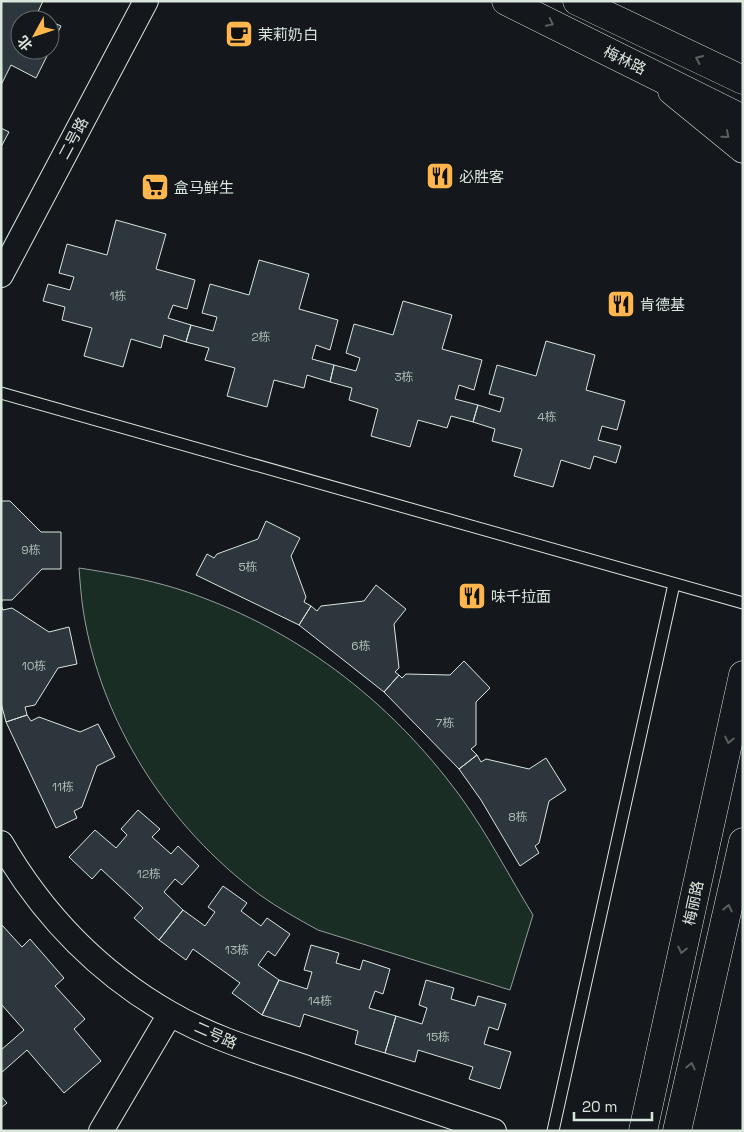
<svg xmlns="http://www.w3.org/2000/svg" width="744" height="1132" font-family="'Space Grotesk','Noto Sans SC',sans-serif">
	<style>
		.green { fill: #1a2d24; stroke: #939e99 }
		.building { fill: #2c363c; stroke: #d8e6dc }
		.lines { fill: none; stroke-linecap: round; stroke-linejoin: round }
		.service-casing { stroke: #d8e6dc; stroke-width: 13 }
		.minor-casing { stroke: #d8e6dc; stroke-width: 26 }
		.tertiary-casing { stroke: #d8e6dc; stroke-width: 29 }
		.secondary-casing { stroke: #d8e6dc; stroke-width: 29 }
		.service { stroke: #14181c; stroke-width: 11 }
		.minor { stroke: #14181c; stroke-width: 24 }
		.tertiary { stroke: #14181c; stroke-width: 28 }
		.secondary { stroke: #14181c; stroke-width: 28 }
		.oneway { stroke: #59605f }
		.labels { text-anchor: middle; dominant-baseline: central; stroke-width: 4; stroke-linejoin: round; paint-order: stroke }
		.number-label { font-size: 12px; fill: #adbab4 }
		.poi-label { font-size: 15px; fill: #d8e6dc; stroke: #14181c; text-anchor: start }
		.street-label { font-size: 15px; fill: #d8e6dc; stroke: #14181c }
	</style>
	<rect width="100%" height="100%" fill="#14181c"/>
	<!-- green -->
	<path class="green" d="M79,568C112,573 146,579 178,589C293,626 389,699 460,796C487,833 509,876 533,915L510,990L318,930C298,919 278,908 260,895C168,827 100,722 83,609C81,595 80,581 79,568Z"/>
	<!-- building -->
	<path class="building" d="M1,1H43L37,14L48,20H20V50H50L36,78L11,65L1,85Z
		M50,21L61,26L50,49Z
		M1,128L9,132L1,147Z
		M116,220L166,234L156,269L195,280L187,309L173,305L168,318L191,325L186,342L164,335L161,348L131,339L123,367L84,356L92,328L62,320L65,307L43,301L48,284L70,290L74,277L59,273L67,244L107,255Z
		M259,260L309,274L299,309L338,320L330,350L316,345L312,359L334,365L330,382L307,375L304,388L274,380L267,407L227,396L235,368L205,360L209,348L186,342L191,325L213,331L217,317L202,313L210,284L249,295Z
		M403,301L452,315L442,349L482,360L474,390L459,385L455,399L478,405L473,422L451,416L447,428L418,420L410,447L371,436L378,409L349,400L352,388L330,382L334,365L356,371L360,358L346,353L354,324L393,335Z
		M546,341L595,355L586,390L625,401L617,430L602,426L598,440L621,446L616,463L594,456L590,469L561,460L553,487L514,476L522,449L492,441L495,429L473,422L478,405L500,412L504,398L489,394L497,365L536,376Z
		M1,501H10L41,532H61V569H42L12,600H2L1,605Z
		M266,521L300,538L291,556L306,597L304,602L311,606L299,625L196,575L207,554L214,558L217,554L258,539Z
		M376,585L406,609L394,624L399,668L395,672L399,675L384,692L299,625L311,606L317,611L321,606L364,601Z
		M1,605L3,610L12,608L49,632L69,627L77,664L58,668L35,705L25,707L27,715L6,722L1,703Z
		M464,661L490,688L476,702V745L471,749L477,755L459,769L384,692L399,675L402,678L406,674L450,675Z
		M27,715L31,721L39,717L80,732L98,724L115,757L97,766L82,807L74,811L77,818L56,828L6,722Z
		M477,755L481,762L486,759L529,769L546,758L566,790L549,801L539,843L535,846L539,853L520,866L481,800L459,769Z
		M138,810L160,829L152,837L171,854L178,846L199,866L182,885L175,879L164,892L183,910L159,940L134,918L143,908L101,869L92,879L69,857L95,830L116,848L127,835L121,829Z
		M223,886L247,903L241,911L261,926L267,918L290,934L275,956L268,951L258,965L279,980L262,1015L232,993L240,983L193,949L186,960L159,940L183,910L205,926L215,912L208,907Z
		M1,924L22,947L30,939L64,978L55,986L85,1019L74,1029L101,1061L64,1093L27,1050L1,1073V1050L24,1030L1,1004Z
		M311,945L339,953L336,963L360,970L363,960L390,969L383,994L375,991L369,1008L396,1016L385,1053L355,1044L358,1031L304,1014L300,1027L262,1015L279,980L307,989L312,972L304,970Z
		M426,980L454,988L451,999L475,1006L478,996L506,1004L498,1030L489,1027L484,1044L511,1052L500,1089L469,1079L473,1067L418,1050L415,1062L385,1053L396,1016L422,1024L427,1008L419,1005Z
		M1,1096L7,1103L1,1108Z"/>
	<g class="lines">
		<!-- service casing -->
		<g class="service-casing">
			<path id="service" d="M1,393L743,603
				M553,1131L674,584"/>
		</g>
		<!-- minor casing -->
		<g class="minor-casing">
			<path id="minor" d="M1,275L146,1
				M1,843C42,914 98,972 169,1013C213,1039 263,1053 310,1069C371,1090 433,1110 494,1131
				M101,1131L170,1014"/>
		</g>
		<!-- tertiary casing -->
		<g class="tertiary-casing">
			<path id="tertiary" d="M672,91L743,149
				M643,1131L743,675
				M677,1131L743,842"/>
		</g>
		<!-- secondary casing -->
		<g class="secondary-casing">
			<path id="secondary" d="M506,1L743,119
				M577,1L743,80"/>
		</g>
		<!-- service -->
		<use href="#service" class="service"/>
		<!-- minor -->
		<use href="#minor" class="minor"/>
		<!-- tertiary -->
		<use href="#tertiary" class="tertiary"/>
		<!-- secondary -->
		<use href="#secondary" class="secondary"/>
	</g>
	<!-- one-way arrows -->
	<defs><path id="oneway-chevron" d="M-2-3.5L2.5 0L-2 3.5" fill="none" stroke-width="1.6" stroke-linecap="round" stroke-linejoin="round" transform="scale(1.25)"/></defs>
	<g class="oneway">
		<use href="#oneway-chevron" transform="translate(550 23) rotate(26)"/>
		<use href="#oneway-chevron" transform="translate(699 59) rotate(-155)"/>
		<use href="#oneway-chevron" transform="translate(726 135) rotate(41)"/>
		<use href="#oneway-chevron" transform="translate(729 740) rotate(102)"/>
		<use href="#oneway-chevron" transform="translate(728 908) rotate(-77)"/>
		<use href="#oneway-chevron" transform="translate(682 950) rotate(102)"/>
		<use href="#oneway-chevron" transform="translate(691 1066) rotate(-77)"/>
	</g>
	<!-- icons -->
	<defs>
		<g id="cafe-square" transform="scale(1.4375)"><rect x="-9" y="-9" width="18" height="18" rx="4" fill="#ffb74d" stroke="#14181c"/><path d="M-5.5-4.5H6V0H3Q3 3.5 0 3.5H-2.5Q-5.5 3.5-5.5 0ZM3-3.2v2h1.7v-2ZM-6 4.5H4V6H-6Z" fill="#111"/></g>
		<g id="restaurant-square" transform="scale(1.4375)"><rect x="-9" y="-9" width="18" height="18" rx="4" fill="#ffb74d" stroke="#14181c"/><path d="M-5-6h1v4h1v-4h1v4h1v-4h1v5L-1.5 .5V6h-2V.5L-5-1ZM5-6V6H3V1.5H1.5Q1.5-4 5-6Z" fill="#111"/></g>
		<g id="supermarket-square" transform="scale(1.4375)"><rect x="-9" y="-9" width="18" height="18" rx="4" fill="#ffb74d" stroke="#14181c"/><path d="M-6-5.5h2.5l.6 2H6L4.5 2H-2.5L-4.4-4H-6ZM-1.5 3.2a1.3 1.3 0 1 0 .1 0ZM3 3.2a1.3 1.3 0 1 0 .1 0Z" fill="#111"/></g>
	</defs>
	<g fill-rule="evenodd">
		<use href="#cafe-square" x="239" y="34"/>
		<use href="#restaurant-square" x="440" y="176"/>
		<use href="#supermarket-square" x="155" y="187"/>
		<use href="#restaurant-square" x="621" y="304"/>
		<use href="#restaurant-square" x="472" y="596"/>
	</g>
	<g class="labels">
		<!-- number labels -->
		<g class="number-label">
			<text x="118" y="296">1栋</text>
			<text x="261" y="337">2栋</text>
			<text x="404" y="377">3栋</text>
			<text x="547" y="417">4栋</text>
			<text x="31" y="550">9栋</text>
			<text x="248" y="567">5栋</text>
			<text x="361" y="646">6栋</text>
			<text x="34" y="666">10栋</text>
			<text x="445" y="723">7栋</text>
			<text x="63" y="787">11栋</text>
			<text x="518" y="817">8栋</text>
			<text x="149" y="874">12栋</text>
			<text x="237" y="950">13栋</text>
			<text x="320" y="1001">14栋</text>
			<text x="438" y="1037">15栋</text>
		</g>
		<!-- poi labels -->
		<g class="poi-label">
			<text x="258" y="34">茉莉奶白</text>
			<text x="459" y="176">必胜客</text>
			<text x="174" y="187">盒马鲜生</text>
			<text x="640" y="304">肯德基</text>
			<text x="491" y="596">味千拉面</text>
		</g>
		<!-- street labels -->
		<g class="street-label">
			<text transform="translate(625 60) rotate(26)">梅林路</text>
			<text transform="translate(73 138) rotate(-62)">二号路</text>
			<text transform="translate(693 903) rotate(-78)">梅丽路</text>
			<text transform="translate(216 1035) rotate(24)">二号路</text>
		</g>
	</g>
	<!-- border -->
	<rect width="744" height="1132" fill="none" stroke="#d8e6dc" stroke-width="5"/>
	<!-- north arrow -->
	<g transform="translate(35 35) rotate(230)"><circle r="24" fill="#14181c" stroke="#626a69"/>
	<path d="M0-4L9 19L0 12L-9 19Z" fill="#ffb74d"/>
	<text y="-8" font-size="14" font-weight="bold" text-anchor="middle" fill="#d8e6dc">北</text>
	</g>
	<!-- scale -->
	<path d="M574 1112v8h78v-8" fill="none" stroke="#d8e6dc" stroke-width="2.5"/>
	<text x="582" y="1112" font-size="15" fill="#d8e6dc" stroke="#14181c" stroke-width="4" paint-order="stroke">20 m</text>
</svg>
